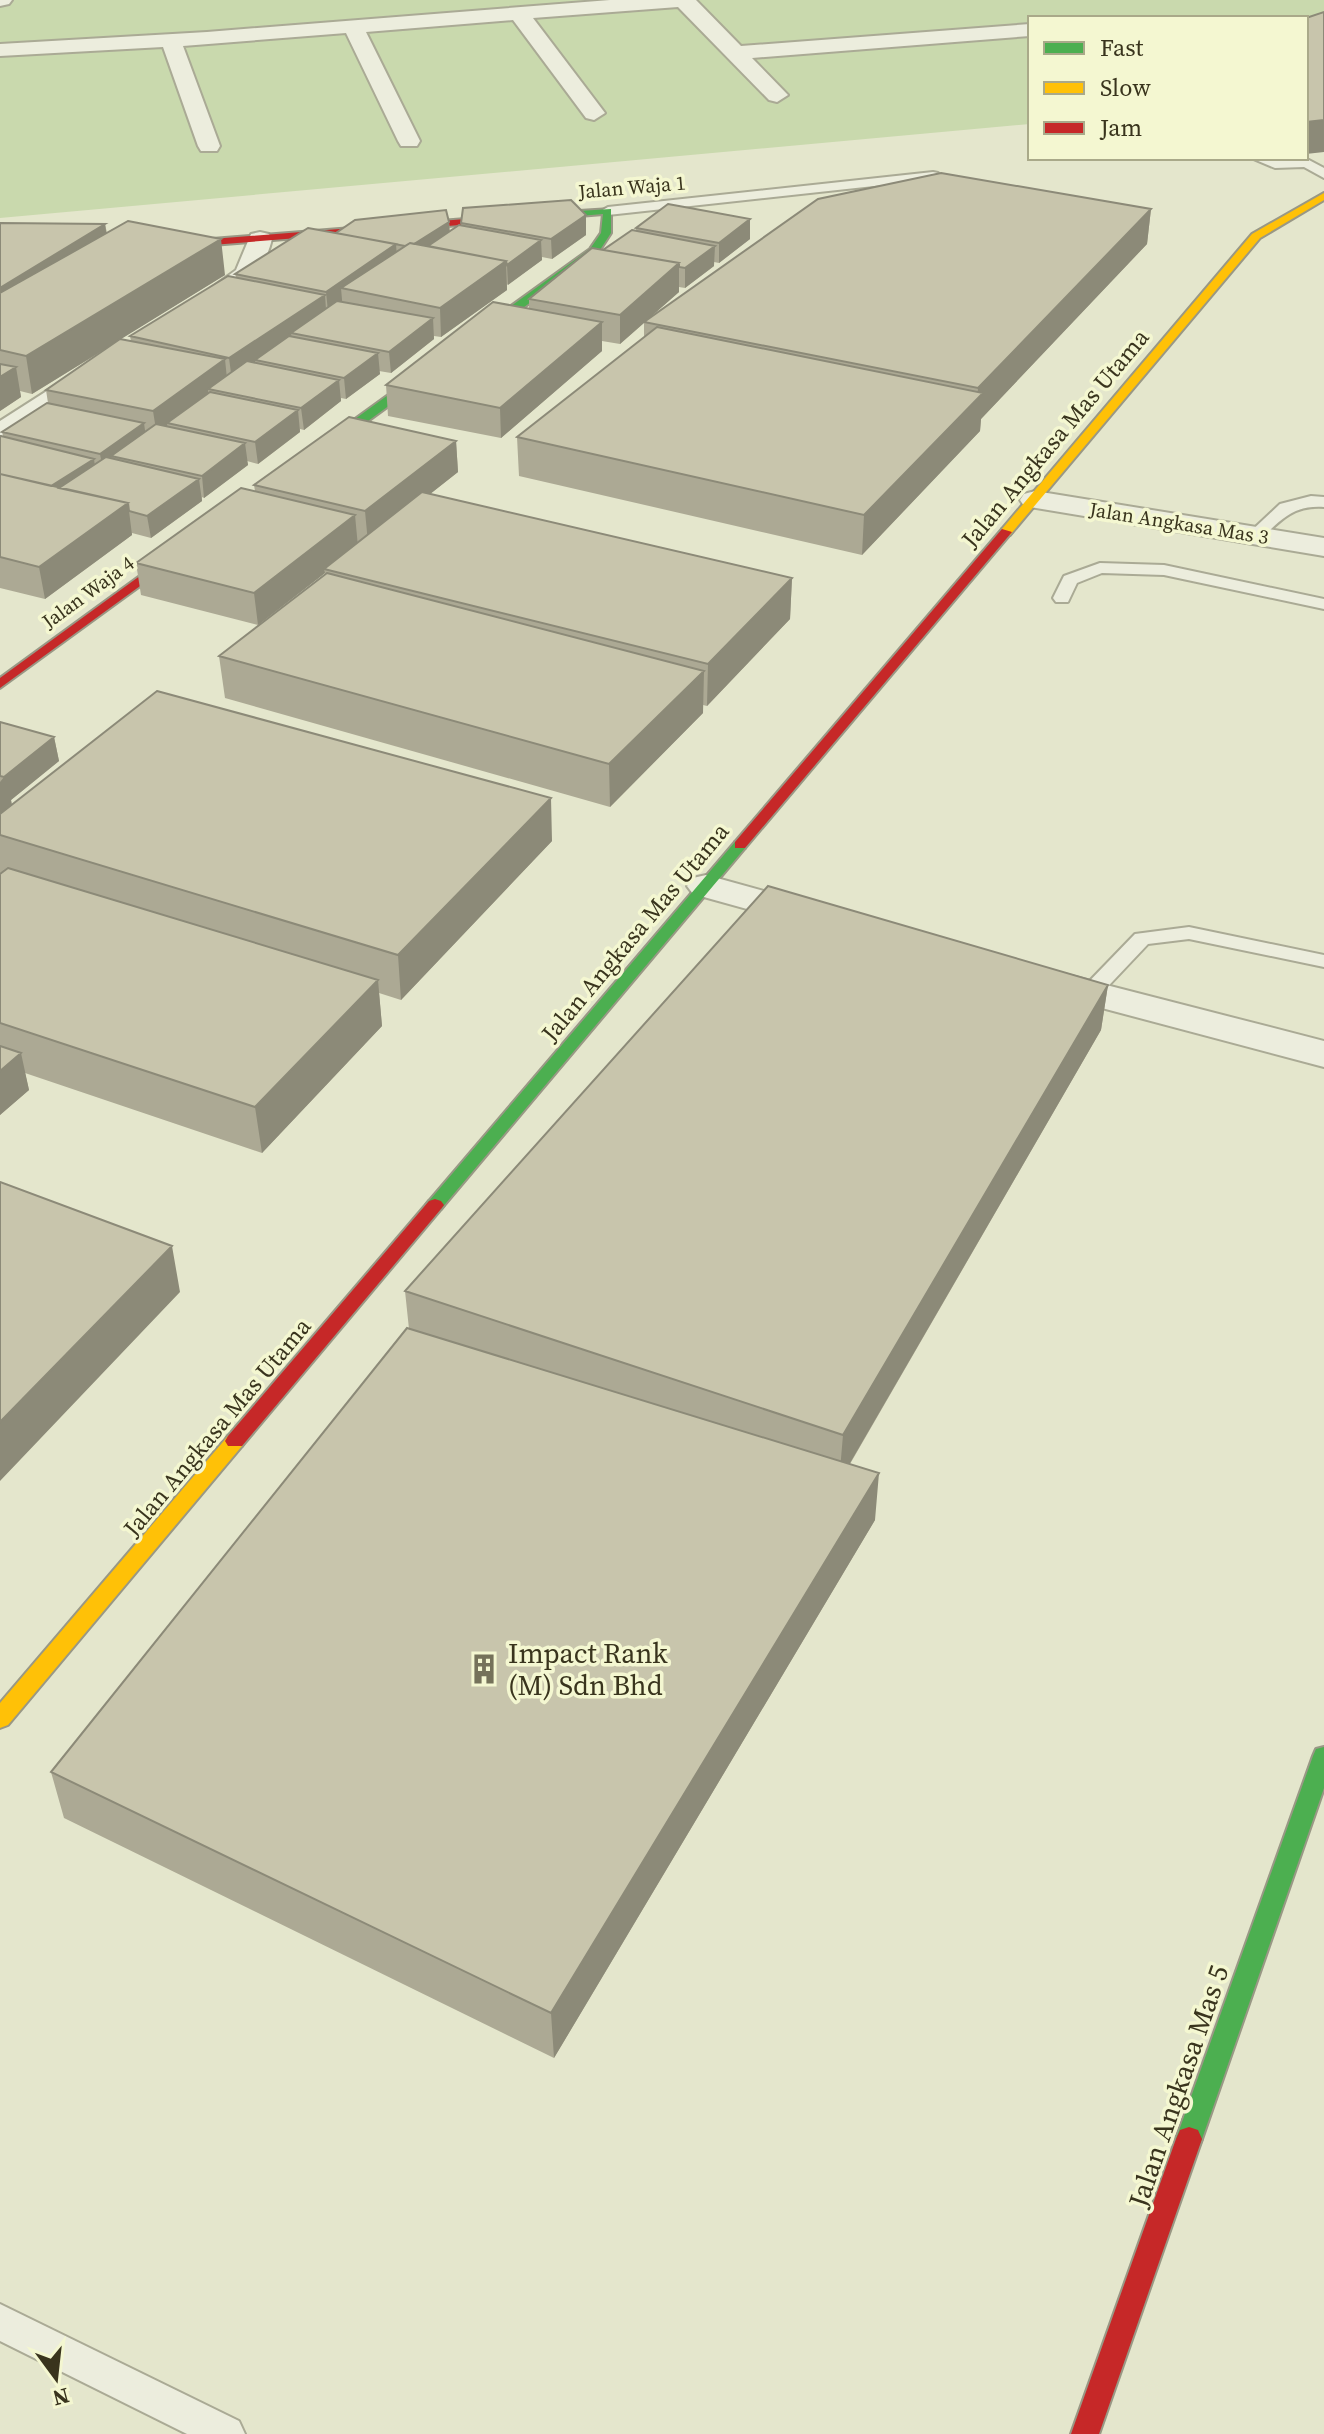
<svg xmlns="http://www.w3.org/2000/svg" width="1324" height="2434" font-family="'Source Serif 4',serif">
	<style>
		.green { fill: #c9d9ad }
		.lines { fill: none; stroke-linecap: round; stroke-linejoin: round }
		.lane-casing { stroke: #aaaa95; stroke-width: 4 }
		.street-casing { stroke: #aaaa95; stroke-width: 4 }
		.fast-casing { stroke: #999885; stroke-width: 4 }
		.slow-casing { stroke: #999885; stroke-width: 4 }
		.jam-casing { stroke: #999885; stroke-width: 4 }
		.lane { fill: #eceddd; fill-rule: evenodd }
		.street { fill: #eceddd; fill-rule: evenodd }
		.fast { fill: #4caf50; fill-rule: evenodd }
		.slow { fill: #ffc107; fill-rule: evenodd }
		.jam { fill: #c62828; fill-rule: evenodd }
		.wall { fill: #aca994 }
		.shaded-wall { fill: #8c8a78 }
		.building { fill: #c8c5ac; stroke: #8c8a78; stroke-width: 2 }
		.labels { text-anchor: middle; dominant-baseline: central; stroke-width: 7; stroke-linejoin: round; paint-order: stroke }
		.far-street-label { font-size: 20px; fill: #39341d; stroke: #f4f7d1 }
		.street-label { font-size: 24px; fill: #39341d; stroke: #f4f7d1 }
		.near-poi-label { font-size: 28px; fill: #39341d; stroke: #f4f7d1; text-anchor: start }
		.near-street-label { font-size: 28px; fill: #39341d; stroke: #f4f7d1 }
	</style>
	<rect width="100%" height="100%" fill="#e4e6cc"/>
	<!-- green -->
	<path class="green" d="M0,0H1324V16L1306,23V18H1030V124L0,218Z"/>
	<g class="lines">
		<!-- lane casing -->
		<g class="lane-casing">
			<path id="lane" d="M1251,158L1307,159L1324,168V178L1304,167L1275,168Z
				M933,172L938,173V179L608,215L601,211L608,207Z
				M1311,496L1324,497V507C1295,505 1282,518 1262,538L1256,539L1248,534L1280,504Z
				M1100,563L1164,565L1324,599V609L1164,575L1102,573L1077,583L1068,602H1056L1053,598L1064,576Z
				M1189,927L1324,955V967L1189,939L1148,944L1096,999H1080L1077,994L1135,934Z
				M0,2304L239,2421L245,2434H187L0,2341Z"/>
		</g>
		<!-- street casing -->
		<g class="street-casing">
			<path id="street" d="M0,0H12L9,4L0,6Z
				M610,0H696L741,46L1030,24V36L752,58L788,95L777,102L769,100L678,7L533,18L605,113L594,120L586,118L513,20L366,32L420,141L417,146H401L398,141L346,33L183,46L220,146L217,151H201L198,146L163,47L0,56V44L207,32Z
				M260,232L269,234L272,239C265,268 239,313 203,304L199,299L203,294L236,270L251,234Z
				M99,362L109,364L113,370L109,376L10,439L0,442V421L89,364Z
				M1035,491L1324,538V556L1024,506L1020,500L1024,494Z
				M706,875L825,908L831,916L825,924L812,927L693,894L687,886L693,878Z
				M1048,970L1324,1041V1067L1034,990L1028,982L1034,974Z"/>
		</g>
		<!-- fast casing -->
		<g class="fast-casing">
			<path id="fast" d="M611,209V233L598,253L316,459H308V453L590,249L601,233L603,214L567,217L563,216V212Z
				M740,841L745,842V848L441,1209H429L426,1205L429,1201L735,842Z
				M1324,1747V1788L1202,2139L1198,2148L1189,2151L1180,2148L1176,2139L1313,1756L1316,1749Z"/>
		</g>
		<!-- slow casing -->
		<g class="slow-casing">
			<path id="slow" d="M1324,193V200L1260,238L1010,535H1002V529L1252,234Z
				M235,1434L242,1436L245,1441L242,1446L8,1725L0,1728V1703L228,1436Z"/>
		</g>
		<!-- jam casing -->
		<g class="jam-casing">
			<path id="jam" d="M567,211L571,212V216L162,249L157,246L162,243Z
				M1002,529L1012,532L745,848H735V842Z
				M185,543L195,546L0,688V678Z
				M435,1199L441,1201L444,1205L441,1209L242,1446H228L225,1441L228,1436L429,1201Z
				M1189,2127L1198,2130L1202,2139L1099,2434H1071L1176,2139L1180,2130Z"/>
		</g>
		<!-- lane -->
		<use href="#lane" class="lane"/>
		<!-- street -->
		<use href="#street" class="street"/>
		<!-- fast -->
		<use href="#fast" class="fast"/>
		<!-- slow -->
		<use href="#slow" class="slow"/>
		<!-- jam -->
		<use href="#jam" class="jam"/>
	</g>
	<!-- wall -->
	<path class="wall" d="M463,208L586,215V235L552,259L542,257V260L507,285V290L441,337L434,336V339L391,373L379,371L380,374L346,399L341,398V401L304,430L300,429V432L258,464L247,461L248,465L204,498L202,497V501L151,538L132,533V535L45,599L0,588V436H3L2,432L48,403L46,390L120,340L32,394L20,391L21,397L0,411V223L105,224L107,233L225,275L120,339L131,341L130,336L236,277L235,274L336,233L449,222L450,232L461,226Z
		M1151,209L1147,244L981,419L980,431L862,555L519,476L517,437L644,337V323L620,344L602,341V351L501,438L388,416L386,385L529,309V299L603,250L636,231V228L750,219V239L719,263L714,262V266L685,288L679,287V292L648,319Z
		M456,441L458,472L430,494L792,578L790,619L707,706L703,705V713L610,807L225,698L219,656L325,575V573L258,625L141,595L136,563L255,491L254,485Z
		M0,722L54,737L59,761L11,800L12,805L552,841L401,1000L379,993L382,1026L262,1153L25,1073L29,1090L0,1115Z
		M1108,985L1101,1030L850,1464L875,1520L554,2058L64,1818L51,1772L409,1329L405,1291Z"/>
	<!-- shaded-wall -->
	<path class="shaded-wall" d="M1324,120V152L1306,154V122Z
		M1151,209L1147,244L981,419L980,431L862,555L864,515L977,399L978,388Z
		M586,215V235L552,259L551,239Z
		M750,219V239L719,263V243Z
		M449,222L450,242L423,249L409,247Z
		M105,224L110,259L0,328V288Z
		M221,239L225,275L32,394L26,356Z
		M541,240L542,260L508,285L507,265Z
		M396,244L398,272L341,288L343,311L329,321L326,292Z
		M715,246L714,266L685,288V268Z
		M506,261L507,290L441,337L440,308Z
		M679,263V292L620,344V315Z
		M325,295L327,324L291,333L293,347L255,360L256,372L233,388L229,358Z
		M433,318L434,339L391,373L389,352Z
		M602,322V351L501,438L500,408Z
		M378,353L380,374L346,399L344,378Z
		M225,359L228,389H208L209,403L167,423L168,434L158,442L153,411Z
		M16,367L21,397L0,411V377Z
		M339,380L341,401L304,430L301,408Z
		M298,410L300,432L258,464L255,442Z
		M144,423L147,445L111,456L113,469L104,475L100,454Z
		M456,441L458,472L368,543L365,511Z
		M245,443L248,465L204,498L202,476Z
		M94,459L97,481L44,490Z
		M199,479L202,501L151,538L147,516Z
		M128,503L132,535L45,599L39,567Z
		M355,515L358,547L324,569L325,573L258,625L254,593Z
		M792,578L790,619L707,706L708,664Z
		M704,671L703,713L610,807L609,764Z
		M54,737L59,761L11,800L13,812L0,823V782L4,777Z
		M551,798L552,841L401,1000L398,955Z
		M378,980L382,1026L262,1153L255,1107Z
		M1108,985L1101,1030L839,1482L843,1435Z
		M21,1053L29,1090L0,1115V1071Z
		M172,1246L180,1292L0,1481V1422Z
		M879,1473L875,1520L554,2058L551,2013Z"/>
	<!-- building -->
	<path class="building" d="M1324,12V120L1306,122V18Z
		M941,173L1151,209L978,388L644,322L818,199Z
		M571,200L586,215L551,239L461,223L463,208Z
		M668,204L750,219L719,243L636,228Z
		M446,210L449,222L414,244L410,243L405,246L336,233L355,220Z
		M128,221L221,239L26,356L0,350V293Z
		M0,223L105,224L0,288Z
		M459,225L541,240L507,265L506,261L428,246Z
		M308,228L396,244L326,292L235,274Z
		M632,230L715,246L685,268L679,267V263L603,250Z
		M410,243L506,261L440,308L341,288Z
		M592,248L679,263L620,315L529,299Z
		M228,276L325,295L229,358L130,336Z
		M337,301L433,318L389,352L291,333Z
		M493,302L602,322L500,408L386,385Z
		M657,327L983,393L864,515L517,437Z
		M289,336L378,353L344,378L255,360Z
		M120,339L225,359L153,411L46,390Z
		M247,361L339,380L301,408L208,389Z
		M0,364L16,367L0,377Z
		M210,392L298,410L255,442L167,423Z
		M47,403L144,423L100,454L2,432Z
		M349,417L456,441L365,511L254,485Z
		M156,424L245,443L202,476L111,456Z
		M0,436H1L94,459L51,486L0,474Z
		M106,457L199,479L147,516L129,511L128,503L59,488Z
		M0,474L128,503L39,567L0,557Z
		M241,488L355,515L254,593L136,563Z
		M422,492L792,578L708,664L324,569Z
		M327,573L704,671L609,764L219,656Z
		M157,691L551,798L398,955L0,835V814Z
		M0,722L54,737L4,777L0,776Z
		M8,868L378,980L255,1107L0,1023V874Z
		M768,886L1108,985L843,1435L405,1291Z
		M0,1046L21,1053L0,1071Z
		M0,1182L172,1246L0,1422Z
		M407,1328L879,1473L551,2013L51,1772Z"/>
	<!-- icons -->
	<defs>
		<g id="building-bare" transform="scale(2.4)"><path d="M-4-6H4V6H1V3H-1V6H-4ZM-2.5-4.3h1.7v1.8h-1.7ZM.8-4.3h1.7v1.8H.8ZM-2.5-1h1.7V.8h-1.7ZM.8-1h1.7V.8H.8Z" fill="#75725a" stroke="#f4f7d1" stroke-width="2.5" paint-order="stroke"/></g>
	</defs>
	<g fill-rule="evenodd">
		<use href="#building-bare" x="484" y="1669"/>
	</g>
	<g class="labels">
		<!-- far-street labels -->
		<g class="far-street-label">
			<text transform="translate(632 187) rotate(-5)">Jalan Waja 1</text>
			<text transform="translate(1179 523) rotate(9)">Jalan Angkasa Mas 3</text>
			<text transform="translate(88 592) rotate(-36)">Jalan Waja 4</text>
		</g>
		<!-- street labels -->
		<g class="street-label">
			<text transform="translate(1055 438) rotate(-50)">Jalan Angkasa Mas Utama</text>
			<text transform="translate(635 932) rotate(-50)">Jalan Angkasa Mas Utama</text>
			<text transform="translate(217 1427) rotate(-50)">Jalan Angkasa Mas Utama</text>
		</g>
		<!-- near-poi labels -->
		<g class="near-poi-label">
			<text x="508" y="1653">Impact Rank<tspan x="508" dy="32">(M) Sdn Bhd</tspan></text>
		</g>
		<!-- near-street labels -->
		<g class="near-street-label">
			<text transform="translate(1178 2086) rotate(-71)">Jalan Angkasa Mas 5</text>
		</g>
	</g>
	<!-- legend -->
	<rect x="1028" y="16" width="280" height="144" fill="#f4f7d1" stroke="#a9a989" stroke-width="2"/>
	<rect x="1044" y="42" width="40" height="12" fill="#4caf50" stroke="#a9a989" stroke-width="2"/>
	<text x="1100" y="56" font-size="24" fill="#39341d">Fast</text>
	<rect x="1044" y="82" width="40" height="12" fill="#ffc107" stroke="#a9a989" stroke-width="2"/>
	<text x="1100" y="96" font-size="24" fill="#39341d">Slow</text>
	<rect x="1044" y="122" width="40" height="12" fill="#c62828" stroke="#a9a989" stroke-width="2"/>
	<text x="1100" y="136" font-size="24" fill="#39341d">Jam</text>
	<!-- north arrow -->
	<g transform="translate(56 2378) rotate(165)" stroke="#f4f7d1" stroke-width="6" paint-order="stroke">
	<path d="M0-6L14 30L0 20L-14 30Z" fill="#39341d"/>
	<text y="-12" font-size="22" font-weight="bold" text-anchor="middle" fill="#39341d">N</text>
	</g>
</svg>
